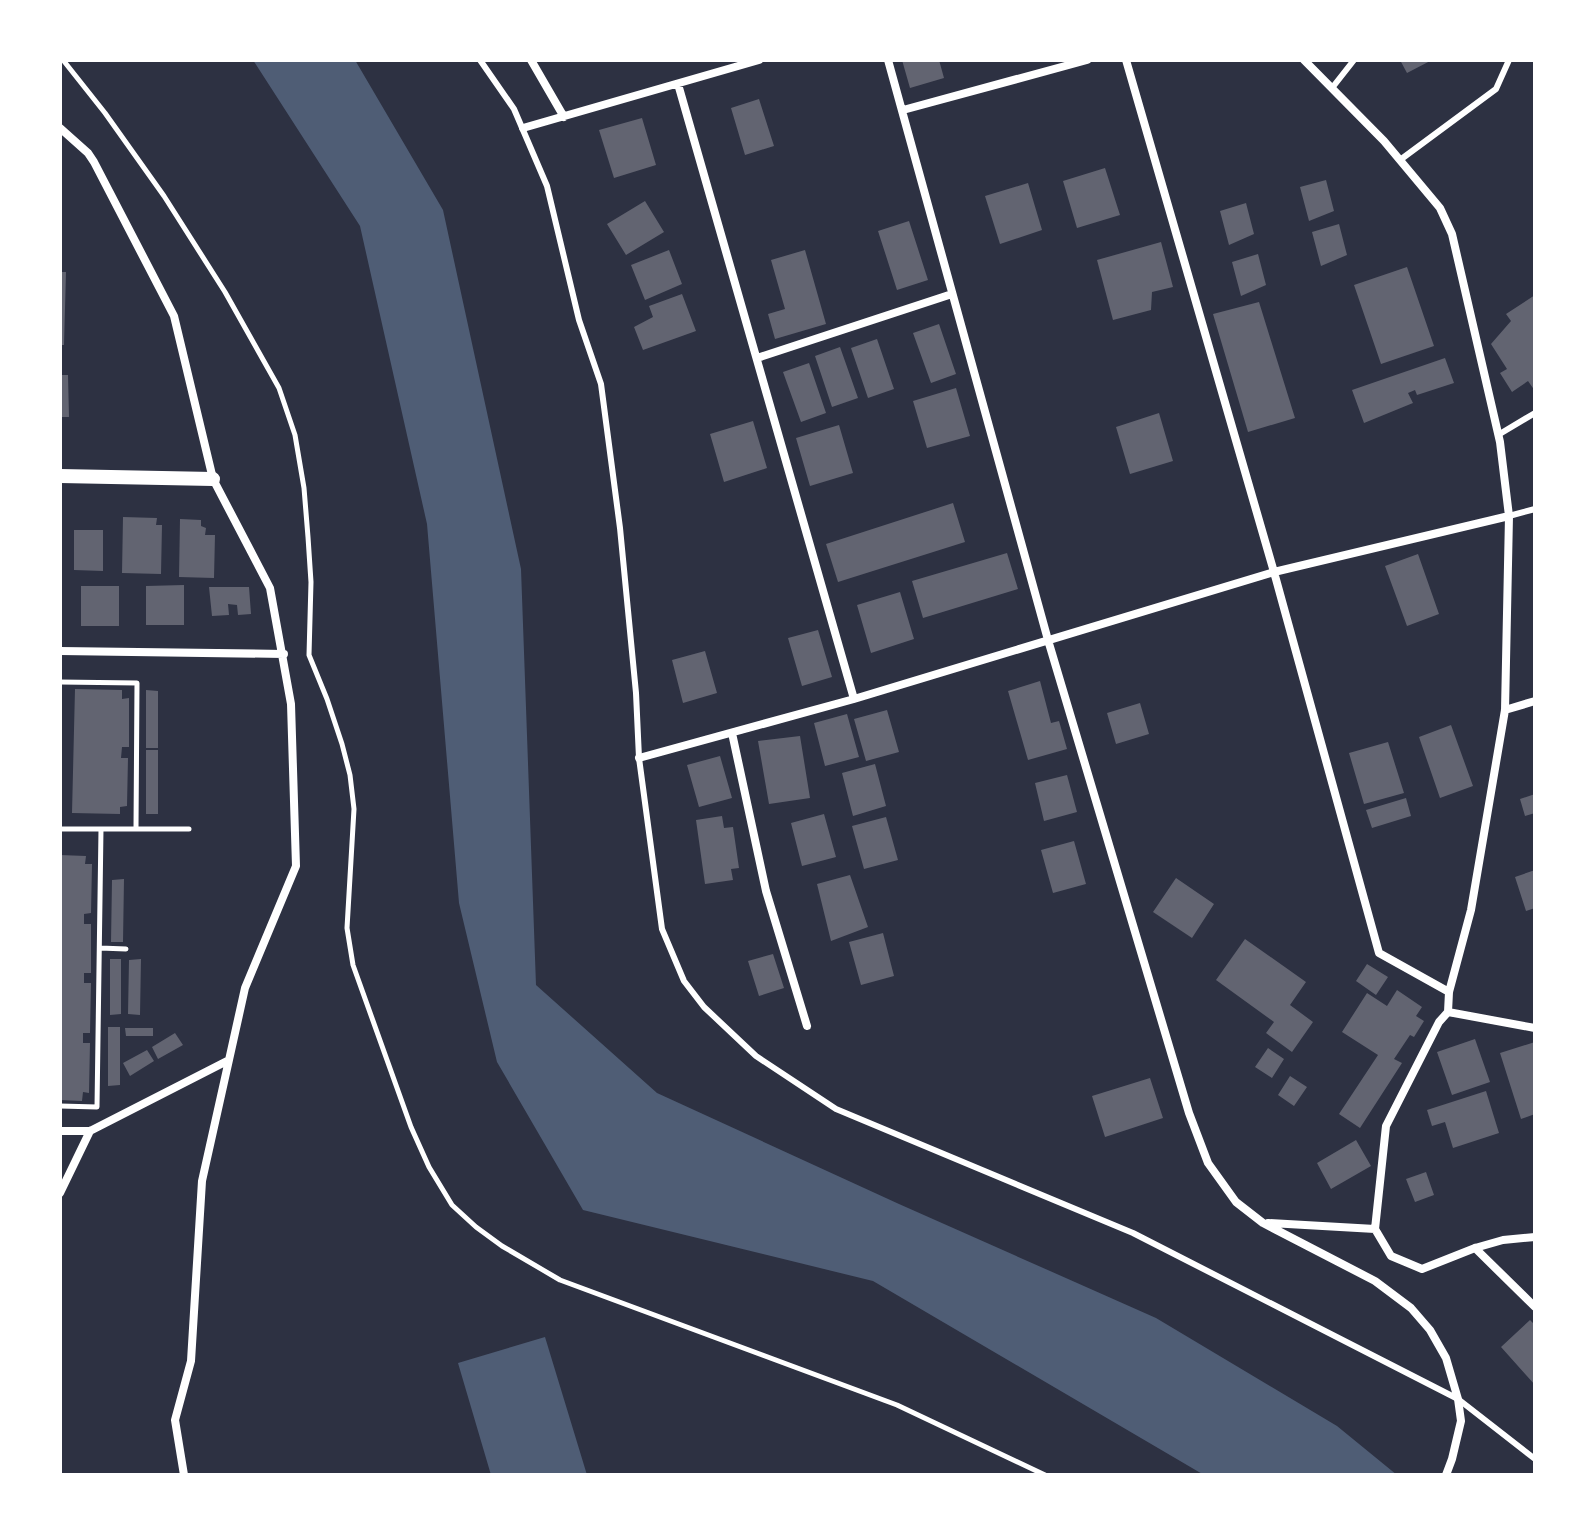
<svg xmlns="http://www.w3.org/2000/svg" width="1595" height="1535" font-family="'Open Sans',sans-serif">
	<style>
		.water { fill: #4f5d75 }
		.building { fill: #626471 }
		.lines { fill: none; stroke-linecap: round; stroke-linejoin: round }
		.path { stroke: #fff; stroke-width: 5 }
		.service { stroke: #fff; stroke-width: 6 }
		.minor { stroke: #fff; stroke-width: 8 }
		.tertiary { stroke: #fff; stroke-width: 14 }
	</style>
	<rect width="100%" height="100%" fill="#2d3142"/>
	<!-- water -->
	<path class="water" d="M253,60H355L443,210L521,569L536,985L657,1093L899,1204L1156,1318L1337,1426L1397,1475H1204L873,1281L583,1210L497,1062L459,903L427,524L360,226Z
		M545,1337L587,1475H491L458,1363Z"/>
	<!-- building -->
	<path class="building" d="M902,60H939L944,78L910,88Z
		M1400,60H1432L1407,73Z
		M759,99L774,146L745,155L731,108Z
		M642,118L656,165L614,178L599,130Z
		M1105,168L1120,215L1077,228L1063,181Z
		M1326,180L1334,211L1309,221L1300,187Z
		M1028,183L1042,230L1000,244L985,196Z
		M645,201L664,232L626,255L607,224Z
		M1246,203L1254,234L1229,245L1220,211Z
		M909,221L928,280L897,290L878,231Z
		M1339,224L1347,255L1321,266L1312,232Z
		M1161,242L1173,287L1152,292L1151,310L1113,320L1097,260Z
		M669,250L682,284L645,300L631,265Z
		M805,250L826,324L775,339L768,314L785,309L771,260Z
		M1258,254L1266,285L1241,296L1232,262Z
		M1407,267L1434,346L1381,364L1354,285Z
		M60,272H66L64,345H60Z
		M682,294L696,331L643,350L634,327L653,317L649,306Z
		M1535,295V391L1528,381L1512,392L1500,373L1507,369L1491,344L1511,321L1506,314Z
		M1259,302L1295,418L1248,432L1213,314Z
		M939,324L956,374L931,383L913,333Z
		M877,339L894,389L868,398L851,348Z
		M840,347L858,398L832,407L815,356Z
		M1445,358L1454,383L1417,395L1415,390L1408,393L1413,403L1364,423L1352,390Z
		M809,363L826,413L801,422L783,372Z
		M60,375H68L69,417H60Z
		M956,388L970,436L927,448L913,401Z
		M1159,413L1173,461L1130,474L1116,427Z
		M753,421L767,468L724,482L710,434Z
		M839,425L853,473L810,486L796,438Z
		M953,503L965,542L838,582L826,544Z
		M123,517L157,518L156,525H162L161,574L122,573Z
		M180,519L201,520V526L206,528L205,535H215L214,578L179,577Z
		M74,530H103V571L74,570Z
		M1007,553L1018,589L923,618L912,581Z
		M1418,554L1439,614L1407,626L1385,566Z
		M184,585V625H146V586Z
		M81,586H119V626H81Z
		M209,587H249L251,614L238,615L237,605L228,604L229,615L212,616Z
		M900,592L914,639L871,653L857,605Z
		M818,630L832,677L802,686L788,638Z
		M705,651L717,693L683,703L672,660Z
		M1040,681L1051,723L1059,721L1067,749L1028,760L1008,691Z
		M75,689L122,690V699L129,698V747H122L121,758H128L127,806L120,807V814L72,813Z
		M146,690L158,691V748H146Z
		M1140,703L1149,734L1116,744L1107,713Z
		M887,710L899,752L866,761L854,719Z
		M847,714L859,757L825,766L814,723Z
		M1451,725L1473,786L1440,798L1419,737Z
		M800,736L810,798L769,804L758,741Z
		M1388,742L1404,793L1364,804L1349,753Z
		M146,750H158V814H146Z
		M720,756L732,798L699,807L687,765Z
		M875,764L886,806L853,816L842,773Z
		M1067,775L1077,812L1044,821L1035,783Z
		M1535,794V813L1525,816L1520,799Z
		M1406,798L1411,816L1372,828L1366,810Z
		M824,814L836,857L802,866L791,823Z
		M722,816L724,828L733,827L739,868L731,869L733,880L705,884L696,820Z
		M886,817L898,860L864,869L852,826Z
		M1074,841L1086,884L1053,893L1041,850Z
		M60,855L86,856L85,864H92L91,913L84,914V924H91V973H84V983H91L90,1033H83V1043H90L89,1093L83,1092L82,1101L60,1100Z
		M1535,870V908L1526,911L1515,877Z
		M850,875L868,927L831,941L817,884Z
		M1176,878L1214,904L1192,938L1153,912Z
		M124,879L123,942H111L112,880Z
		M883,933L894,976L861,985L849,942Z
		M1245,939L1306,982L1290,1005L1313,1022L1292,1052L1266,1033L1274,1022L1216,980Z
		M773,954L784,988L759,996L748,961Z
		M110,959H121V1014L110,1015Z
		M141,959L140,1015L128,1014L129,960Z
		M1367,964L1388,977L1376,995L1356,981Z
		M1397,990L1422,1007L1416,1016L1424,1021L1414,1037L1410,1035L1394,1059L1402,1063L1360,1128L1339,1114L1378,1055L1342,1032L1367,993L1387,1006Z
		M108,1027H120V1085L108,1086Z
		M125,1028H153V1036H126Z
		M175,1033L183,1045L158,1059L152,1047Z
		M1475,1039L1490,1082L1452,1095L1437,1052Z
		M1535,1042V1114L1521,1119L1500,1053Z
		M1268,1048L1284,1059L1272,1078L1255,1067Z
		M147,1050L154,1061L130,1076L123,1063Z
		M1290,1076L1307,1087L1294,1106L1278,1095Z
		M1150,1078L1163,1118L1105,1137L1092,1096Z
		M1486,1091L1499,1133L1453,1148L1445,1122L1432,1126L1427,1110Z
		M1356,1140L1371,1166L1331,1189L1317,1163Z
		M1426,1172L1434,1195L1415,1202L1406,1179Z
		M1530,1320L1535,1325V1385L1501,1347Z"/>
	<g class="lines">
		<!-- path -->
		<path class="path" d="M63,60L105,113L164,196L225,292L279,388L295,435L304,488L308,537L311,582L309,655L327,699L342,744L350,775L354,809L347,928L353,965L411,1127L429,1167L452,1205L476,1227L502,1246L560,1280L897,1405L1045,1475
			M60,682L137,683L136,829
			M60,829H189
			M100,948L126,949
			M60,1106L97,1107L101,829"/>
		<!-- service -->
		<path class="service" d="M480,60L514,109L547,186L579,320L601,384L620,528L636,693L639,758L662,929L684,981L704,1007L756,1056L836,1109L1133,1233L1458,1399L1535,1459
			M1332,88L1354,60
			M1400,160L1496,89L1509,60
			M1498,435L1535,413
			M1509,516L1535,509"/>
		<!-- minor -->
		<path class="minor" d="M531,60L564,117
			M888,60L1048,640L1189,1113L1208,1163L1236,1202L1263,1223L1375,1281L1411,1308L1430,1330L1446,1358L1458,1399L1461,1421L1452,1459L1446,1475
			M1126,60L1274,572L1379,953L1449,992
			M1304,60L1384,141L1440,208L1452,234L1500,442L1509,516L1505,710L1471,910L1449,992L1448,1012L1439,1022L1386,1126L1375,1229L1391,1256L1422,1269L1475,1248L1503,1240L1535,1237
			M678,84L854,699
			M903,110L1087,60
			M60,128L88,153L94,162L174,316L213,479L270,588L291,704L296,866L245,988L229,1060L90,1131H60
			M523,128L759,60
			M757,358L952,294
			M60,651L284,654
			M1505,710L1535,701
			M732,733L766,891L807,1026
			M639,758L854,699L1274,572L1509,516
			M1448,1012L1535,1028
			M60,1193L90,1131
			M1268,1223L1375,1229
			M1475,1248L1535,1307
			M184,1475L175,1420L191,1361L202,1181L229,1060"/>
		<!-- tertiary -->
		<path class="tertiary" d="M60,476L213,479"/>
	</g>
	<!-- border -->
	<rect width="1595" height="1535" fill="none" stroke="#ffffff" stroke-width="124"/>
</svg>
